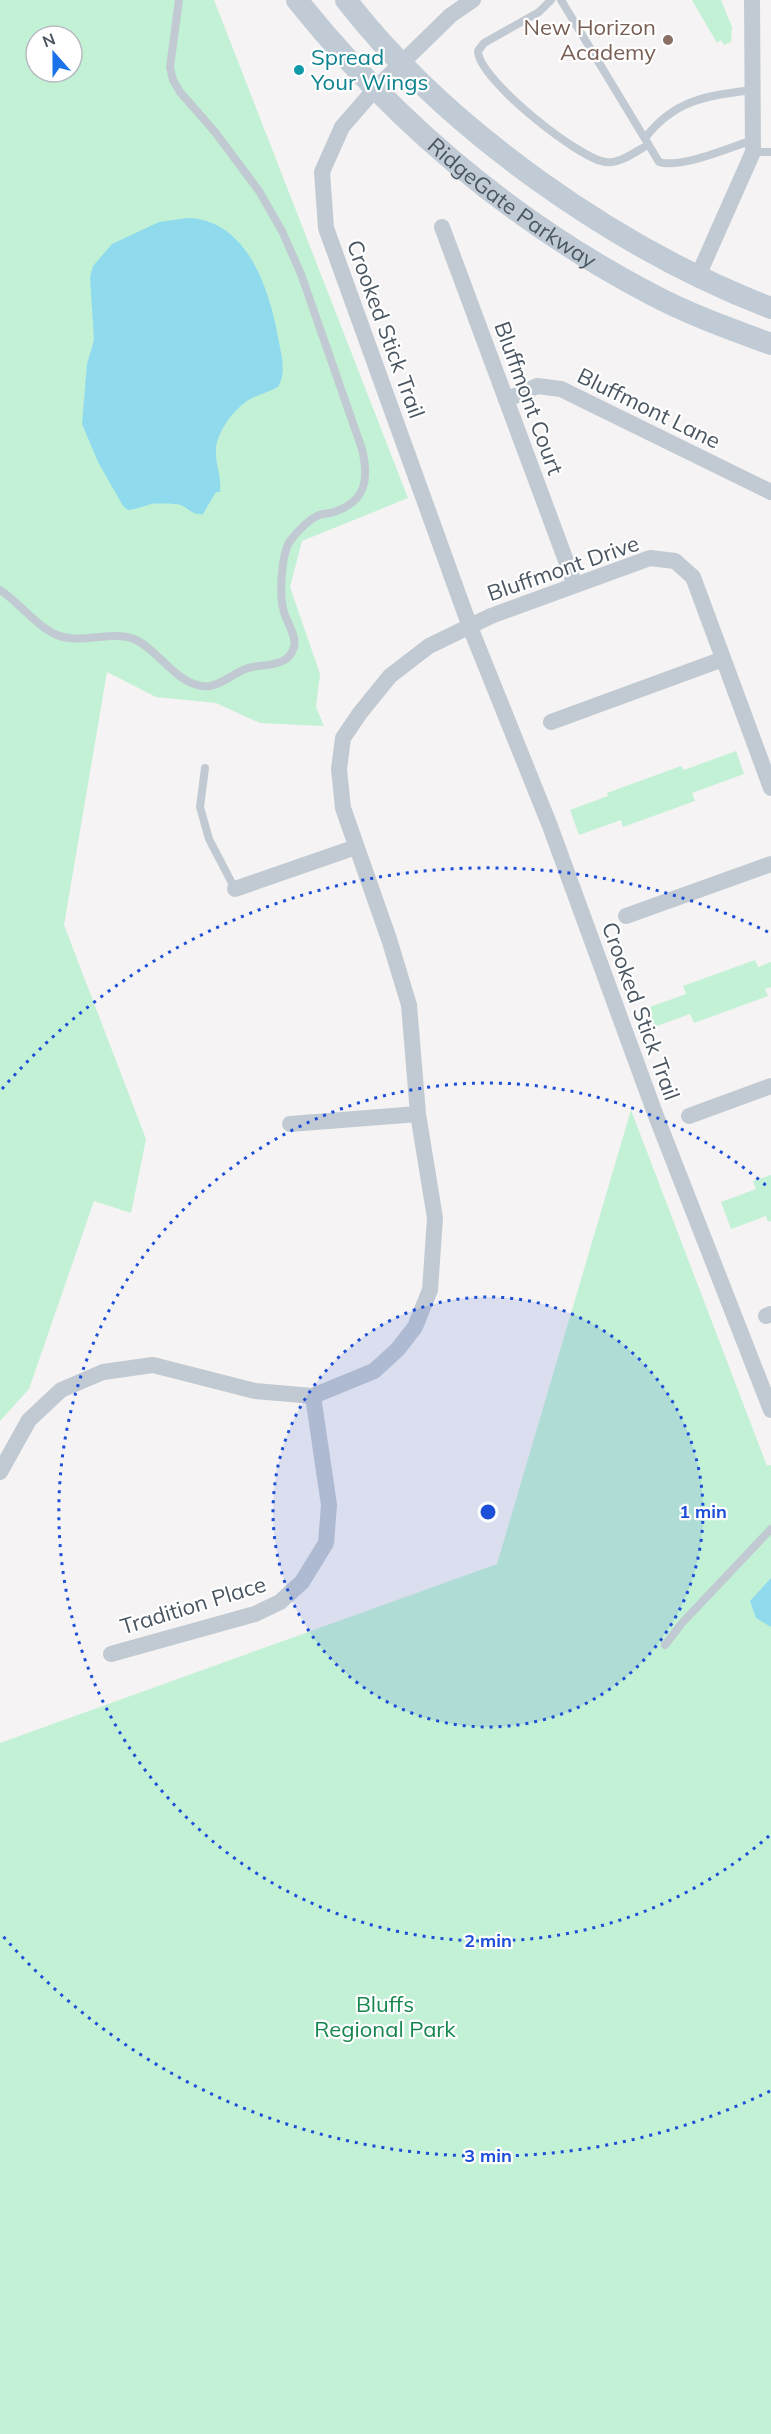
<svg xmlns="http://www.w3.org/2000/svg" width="771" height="2434" font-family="Mulish,sans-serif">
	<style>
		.green { fill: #c3f1d5; fill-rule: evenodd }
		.water { fill: #90daee }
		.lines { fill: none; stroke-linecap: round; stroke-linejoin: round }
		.service { stroke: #c1cad2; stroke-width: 8 }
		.minor { stroke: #c1cad2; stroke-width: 16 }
		.secondary { stroke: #c1cbd6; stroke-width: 22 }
		.ring { fill: none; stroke: #1d4ed8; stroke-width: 3; stroke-dasharray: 3 6 }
		.education-dot { fill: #8d6e63; stroke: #fff; stroke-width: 2 }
		.culture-dot { fill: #0f9aa8; stroke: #fff; stroke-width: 2 }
		.labels { text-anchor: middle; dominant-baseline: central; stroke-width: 4.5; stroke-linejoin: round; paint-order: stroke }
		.education-label { font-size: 22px; fill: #785e54; stroke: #fff; text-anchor: end }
		.culture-label { font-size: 22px; fill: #0d838f; stroke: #fff; text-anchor: start }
		.street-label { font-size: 22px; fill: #4a5661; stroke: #fff }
		.park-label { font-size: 22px; fill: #17864f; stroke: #fff }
		.centre { fill: #1d4ed8; stroke: #fff; stroke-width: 3 }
		.ring-label { font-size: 18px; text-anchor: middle; font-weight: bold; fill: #1d4ed8; stroke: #fff; stroke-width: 4.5; stroke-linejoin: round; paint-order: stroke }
	</style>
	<rect width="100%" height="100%" fill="#f5f3f3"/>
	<!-- green -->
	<path class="green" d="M0,0H214L408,498L302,541L290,587L320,674L316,707L324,726L260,723L216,703L156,697L107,672L64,925L146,1139L131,1213L94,1201L29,1389L0,1421ZM36,36H72V72H36Z
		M692,0H721L732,27L731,42L724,45L721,40L717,43Z
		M736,751L744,774L692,793L695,801L623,827L621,820L579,835L570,810L608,796L607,793L681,766L684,770Z
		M755,960L758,967L771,962V987L765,989L768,996L694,1023L690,1014L654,1027L647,1008L686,994L683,986Z
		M631,1110L767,1466L771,1465V2434H0V1743L497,1564Z
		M771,1175V1221L768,1222L766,1216L731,1229L721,1202L756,1189L753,1181Z"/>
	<!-- water -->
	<path class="water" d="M188,218C247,220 269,288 278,337C281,354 287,372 278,387C269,392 260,394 252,398C236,406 216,432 216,450C215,464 222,477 220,492H216L203,514C191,516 187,505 176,504C173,504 154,503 152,504C143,506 137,509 128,510L123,506L98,462L82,424L87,364L94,340L90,277L93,266L112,244L159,222Z
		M771,1578V1627L756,1618L750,1601Z"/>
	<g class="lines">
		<!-- service -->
		<path class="service" d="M551,0L539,12L484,43L478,51C478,79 580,160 606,162C620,164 636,151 648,145
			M561,0L659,162C681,169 731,147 753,140
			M645,138C675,99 707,96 753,90
			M753,152H771
			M0,590C20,603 36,626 57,635C81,645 111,630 134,639C160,650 179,690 210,686C226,683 236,670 252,667C267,664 288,667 294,647C297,636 287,623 284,612C279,596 281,555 290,541C297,532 307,521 317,516C322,513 329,514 334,512C367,501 369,478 362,449L301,274L282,231L259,191L215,132L180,92L173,80L170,67L179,0
			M205,768L200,807L209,839L235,889
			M665,1645L682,1623L771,1529"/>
		<!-- minor -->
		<path class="minor" d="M473,0L451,15L375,89L342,127L322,172L326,228L470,627L550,826L656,1116L771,1410
			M442,227L575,585
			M698,276L753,152L752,0
			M506,400L537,386L561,389L771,492
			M551,722L723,659
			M235,889L356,847
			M626,916L771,864
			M689,1116L771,1086
			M290,1124L418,1114
			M766,1316L771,1314
			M0,1472L29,1420L61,1390L103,1372L153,1365L255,1391L313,1396L374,1371L398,1349L415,1327L430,1290L435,1218L418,1114L409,1005L389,939L343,808L339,769L343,738L360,713L390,676L429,646L491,616L650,558L675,561L693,577L771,788
			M111,1654L255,1614L280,1602L302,1582L326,1543L329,1505L313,1396"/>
		<!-- secondary -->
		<g class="secondary">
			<path id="s1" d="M297,0C394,121 512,221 649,293C688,314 730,329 771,344"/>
			<path d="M346,0C447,130 617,249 771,308"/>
		</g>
	</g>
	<!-- distance rings -->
	<circle cx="488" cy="1512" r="215" fill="#1d4ed8" fill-opacity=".12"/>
	<g class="ring">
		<circle cx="488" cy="1512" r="215"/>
		<path d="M769 1836A429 429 0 1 1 769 1188"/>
		<path d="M770 2091A644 644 0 0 1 2 1935M2 1089A644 644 0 0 1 770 933"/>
	</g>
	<!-- markers -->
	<circle class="education-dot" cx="668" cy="40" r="6"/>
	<circle class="culture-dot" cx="299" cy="70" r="6"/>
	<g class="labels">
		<!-- education labels -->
		<g class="education-label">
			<text x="656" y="27">New Horizon<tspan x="656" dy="25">Academy</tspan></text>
		</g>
		<!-- culture labels -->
		<g class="culture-label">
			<text x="311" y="57">Spread<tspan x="311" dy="25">Your Wings</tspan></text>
		</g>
		<!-- street labels -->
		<g class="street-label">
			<text stroke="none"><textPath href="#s1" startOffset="297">RidgeGate Parkway</textPath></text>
			<text transform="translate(386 329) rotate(70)">Crooked Stick Trail</text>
			<text transform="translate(529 398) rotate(70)">Bluffmont Court</text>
			<text transform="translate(649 408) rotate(26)">Bluffmont Lane</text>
			<text transform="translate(563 568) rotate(-19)">Bluffmont Drive</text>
			<text transform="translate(641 1011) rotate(70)">Crooked Stick Trail</text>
			<text transform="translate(193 1605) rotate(-17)">Tradition Place</text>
		</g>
		<!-- park labels -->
		<g class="park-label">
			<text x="385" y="2004">Bluffs<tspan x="385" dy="25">Regional Park</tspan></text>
		</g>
	</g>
	<circle cx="488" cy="1512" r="9" class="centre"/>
	<g class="ring-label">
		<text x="703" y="1518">1 min</text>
		<text x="488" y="1947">2 min</text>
		<text x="488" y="2162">3 min</text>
	</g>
	<!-- north arrow -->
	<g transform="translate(54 54) rotate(339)"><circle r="28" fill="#ffffff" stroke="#b7bbc0" stroke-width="1.5"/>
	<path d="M0-4.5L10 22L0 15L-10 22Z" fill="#1a73e8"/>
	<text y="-9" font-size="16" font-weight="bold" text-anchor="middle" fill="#4a5661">N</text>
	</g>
</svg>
